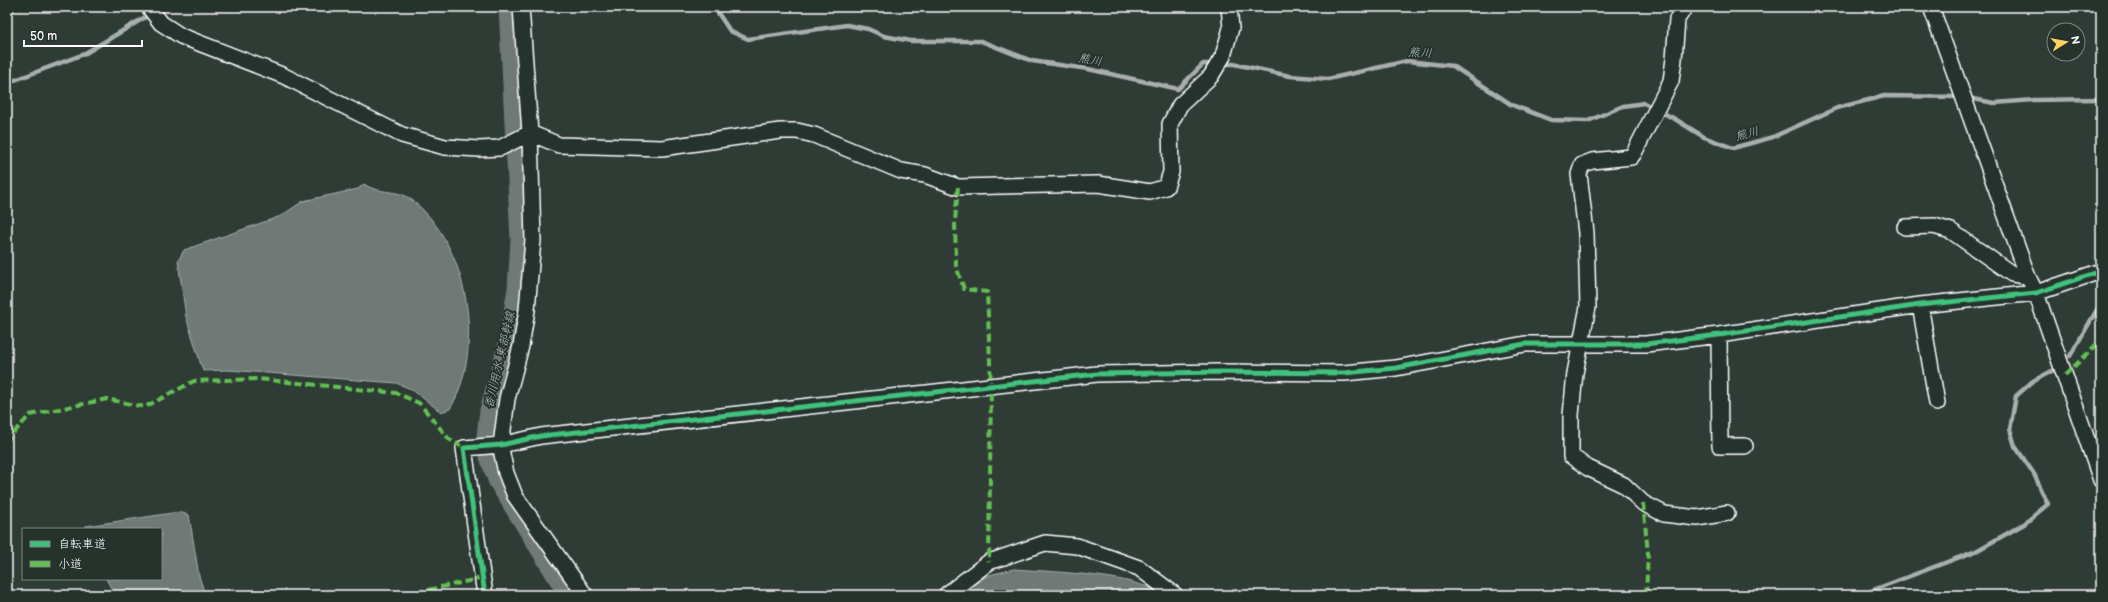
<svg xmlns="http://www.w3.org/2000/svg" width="2108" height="602" font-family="'Balsamiq Sans','Klee One',sans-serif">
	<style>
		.water { fill: #707975; stroke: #a9afac }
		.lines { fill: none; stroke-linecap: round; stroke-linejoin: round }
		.stream { stroke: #a9afac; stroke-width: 4.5 }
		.canal { stroke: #707975; stroke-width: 17 }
		.street-casing { stroke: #fff; stroke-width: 18 }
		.street { stroke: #26332d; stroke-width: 15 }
		.quiet { stroke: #63c152; stroke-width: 4; stroke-dasharray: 8 4; stroke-linecap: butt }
		.cycleway-casing { stroke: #26332d; stroke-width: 8 }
		.cycleway { stroke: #40c37c; stroke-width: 5 }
		.labels { text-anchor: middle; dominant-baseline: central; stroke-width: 4; stroke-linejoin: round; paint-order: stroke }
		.water-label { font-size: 12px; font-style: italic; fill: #b8bcba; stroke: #26332d }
	</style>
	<rect width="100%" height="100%" fill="#2f3b35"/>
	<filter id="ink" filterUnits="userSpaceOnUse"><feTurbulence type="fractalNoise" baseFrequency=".025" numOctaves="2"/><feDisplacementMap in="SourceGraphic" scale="8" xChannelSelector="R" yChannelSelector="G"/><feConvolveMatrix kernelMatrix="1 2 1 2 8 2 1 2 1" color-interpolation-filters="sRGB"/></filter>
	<g filter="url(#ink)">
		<!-- water -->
		<path class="water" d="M364,184C379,195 398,188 412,200C468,244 486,348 450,409L441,412L411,389L396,383L228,370L203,371L186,317L178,261L184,250L281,216L303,201L358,189Z
			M179,512L189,515L199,576L205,595H115L106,579H161V529H85L86,526Z
			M1014,569C1053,572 1133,574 1164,595H954L989,575Z"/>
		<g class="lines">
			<!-- stream -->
			<path class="stream" d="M714,7L730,31L748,39L847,25L868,29L884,36L911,41H981L1032,61L1088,69L1178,89L1203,64H1215
				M1222,64H1234L1290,76L1328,79L1407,61L1453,66L1512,105L1551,120L1588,121L1623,106L1644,103L1675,119L1704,137L1733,148L1773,137L1837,108L1884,96L1963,97L1994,103L2034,100L2101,99
				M7,83L84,54L162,7
				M2070,356L2101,303
				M1860,595L1976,551L2024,524L2048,504L2034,474L2015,446L2010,429L2016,396L2033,381L2052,371"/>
			<!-- canal -->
			<path class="canal" d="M507,7L519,239L516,289L506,347L488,410L485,436L488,457L497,482L567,595"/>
			<!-- street casing -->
			<g class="street-casing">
				<path id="street" d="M149,7L161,23L181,36L284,76L402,135L445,147L479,149L500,148L530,133L559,145L662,148L780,131H797L814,135L901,171L925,175L958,187L1098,184L1150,192L1166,187L1171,172L1170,124L1180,105L1211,76L1223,56L1231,28L1229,7
					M521,7L530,133L533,240L527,310L521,346L507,399L501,445L502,454L506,473L515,496L585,595
					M1685,7L1677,19L1674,59L1671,81L1634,153L1631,157L1592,161L1582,165L1579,174L1586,233L1588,307L1575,373L1571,415V456L1588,468L1624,485L1643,503L1664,514L1697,518L1727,513
					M1931,7L2028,277L2036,293L2101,480
					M1905,227L1934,226L1951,231L2012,274L2028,277
					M1920,305L1937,403
					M1719,335L1720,446H1745
					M485,595L464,448L501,445L541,436L1097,374L1221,372L1344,373L1396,368L1525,344H1646L1719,335L1920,305L2036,293L2101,271
					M946,595L989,562L1045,543L1077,546L1139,568L1175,595"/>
			</g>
			<!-- street -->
			<use href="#street" class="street"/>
			<!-- quiet -->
			<path class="quiet" d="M7,12L23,7
				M958,187L955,221L956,266L964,289L987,292L991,385L989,562
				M2065,375L2101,341
				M7,443L9,438L30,415L107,399L145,407L194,381L259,379L396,393L419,403L449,439L464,448
				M1643,503L1648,553L1646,595
				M405,595L482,578"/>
			<!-- cycleway casing -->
			<g class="cycleway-casing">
				<path id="cycleway" d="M485,595L464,448L501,445L541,436L1097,374L1221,372L1344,373L1396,368L1525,344H1646L1719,335L1920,305L2036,293L2101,271"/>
			</g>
			<!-- cycleway -->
			<use href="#cycleway" class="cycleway"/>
		</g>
	</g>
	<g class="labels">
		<!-- water labels -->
		<g class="water-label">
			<text transform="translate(1420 53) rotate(4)">熊川</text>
			<text transform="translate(1090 60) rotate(10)">熊川</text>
			<text transform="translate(1747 134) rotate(-15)">熊川</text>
			<text transform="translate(500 360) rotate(-77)">香川用水 東部幹線</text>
		</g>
	</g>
	<!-- margin -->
	<rect width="2108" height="602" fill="none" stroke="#26332d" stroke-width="24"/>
	<rect x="12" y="12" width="2084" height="578" fill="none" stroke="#fff" stroke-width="1.5" filter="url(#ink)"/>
	<!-- legend -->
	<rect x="22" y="528" width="140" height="52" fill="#26332d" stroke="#7d8581"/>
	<rect x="30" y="541" width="20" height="6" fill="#40c37c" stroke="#7d8581"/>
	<text x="58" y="548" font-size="12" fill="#ffffff">自転車道</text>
	<rect x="30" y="561" width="20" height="6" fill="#63c152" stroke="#7d8581"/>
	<text x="58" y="568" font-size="12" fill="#ffffff">小道</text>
	<!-- north arrow -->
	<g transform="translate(2066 42) rotate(79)"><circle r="19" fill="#26332d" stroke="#7d8581"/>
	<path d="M0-3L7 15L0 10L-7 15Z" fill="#ffd166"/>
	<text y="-6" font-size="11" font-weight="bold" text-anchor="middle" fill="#ffffff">N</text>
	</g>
	<!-- scale -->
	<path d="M24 40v6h118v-6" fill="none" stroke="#ffffff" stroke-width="2"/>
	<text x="30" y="40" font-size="12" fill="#ffffff" stroke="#26332d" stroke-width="3" paint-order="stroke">50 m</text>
</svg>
